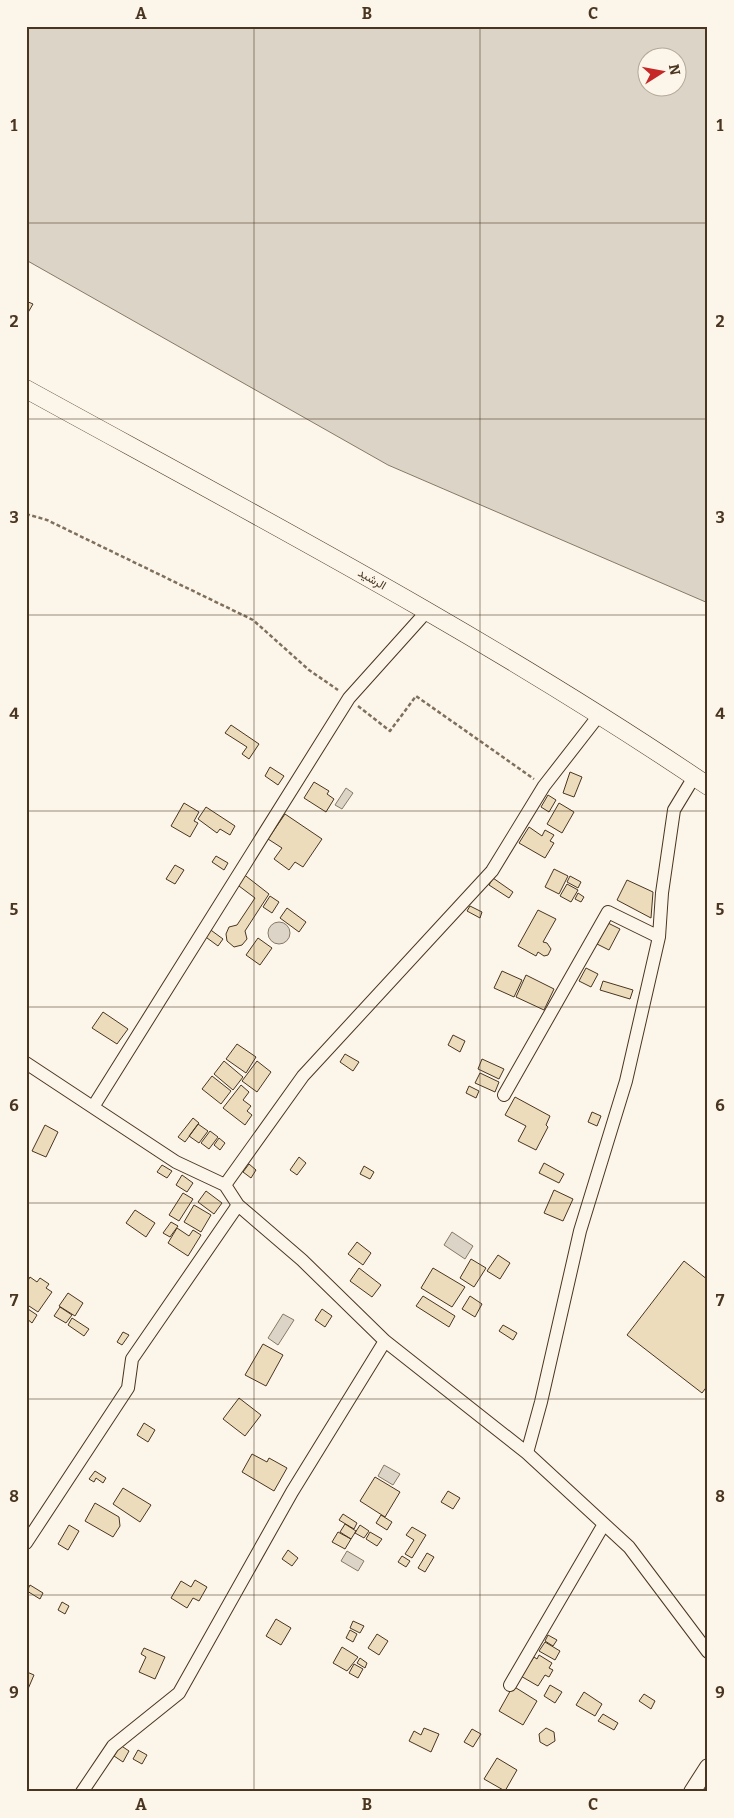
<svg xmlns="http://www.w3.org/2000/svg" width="734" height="1818" font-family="Bitter,Vazirmatn,serif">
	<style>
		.water { fill: #dcd4c6; stroke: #887966; fill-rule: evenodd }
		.building { fill: #ecdcbc; stroke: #4a3520 }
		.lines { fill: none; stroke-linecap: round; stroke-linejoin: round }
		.minor-casing { stroke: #4a3520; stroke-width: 14 }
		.tertiary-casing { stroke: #4a3520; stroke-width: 18 }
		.secondary-casing { stroke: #4a3520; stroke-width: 19 }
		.path { stroke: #7f6f5c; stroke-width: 2.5; stroke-dasharray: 4 2.5; stroke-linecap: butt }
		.minor { stroke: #fbf6e9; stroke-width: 12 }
		.tertiary { stroke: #fbf6e9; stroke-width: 16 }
		.secondary { stroke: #fbf6e9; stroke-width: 18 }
		.grid { fill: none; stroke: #4a3520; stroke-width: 1; stroke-opacity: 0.55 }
		.labels { text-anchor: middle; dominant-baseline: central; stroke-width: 4; stroke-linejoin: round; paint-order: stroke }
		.street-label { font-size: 12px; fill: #4a3520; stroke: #fbf6e9 }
		.neatline { fill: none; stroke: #4a3520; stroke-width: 2 }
		.grid-label { font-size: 16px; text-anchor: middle; font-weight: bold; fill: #4a3520 }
	</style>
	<rect width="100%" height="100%" fill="#fbf6e9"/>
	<!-- water -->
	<path class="water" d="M26,26H708V603L388,465L26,260ZM646,58H676V88H646Z
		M346,788L353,793L342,809L335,805Z
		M268 933a11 11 0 1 1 22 0a11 11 0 1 1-22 0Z
		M452,1232L473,1246L465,1259L444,1245Z
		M283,1314L294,1320L278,1345L268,1338Z
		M384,1465L400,1474L393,1485L378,1476Z
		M347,1551L364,1561L358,1571L341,1561Z"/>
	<!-- building -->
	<path class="building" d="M26,301L33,304L26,316Z
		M231,725L259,744L249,759L242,754L247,747L225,733Z
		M270,767L284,776L278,785L265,776Z
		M570,772L582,777L574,797L563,793Z
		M314,782L329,791L327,794L334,799L326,812L304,798Z
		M548,795L556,800L549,812L541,807Z
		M184,803L199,812L194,821L198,823L190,837L171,826Z
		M559,803L574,812L562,833L547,824Z
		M206,807L235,826L230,835L220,829L217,833L198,819Z
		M285,814L322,839L303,867L295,862L289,870L274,859L282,848L268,839Z
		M529,827L542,836L545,830L554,835L550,841L554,843L545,858L519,843Z
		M216,856L228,863L224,870L212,862Z
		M175,865L184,870L175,884L166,879Z
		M554,869L568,876L559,894L545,887Z
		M242,873L269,894L245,931L247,939L242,945L234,947L227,941L226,934L229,927L237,925L255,898L235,883Z
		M570,876L581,882L578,888L567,882Z
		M493,878L513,892L509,898L489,885Z
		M627,880L653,892L651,918L617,900Z
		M567,884L578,890L571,902L560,896Z
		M578,893L584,897L581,902L575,899Z
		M270,896L279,902L272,913L263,907Z
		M470,906L482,912L480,918L467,911Z
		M287,908L306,922L299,932L280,918Z
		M538,910L556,919L543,942L547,943L551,949L548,955L544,956L538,952L536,956L518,946Z
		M608,923L620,929L609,950L597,944Z
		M208,928L223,939L218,946L203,935Z
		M258,938L272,948L260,965L246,955Z
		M586,968L598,974L591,987L579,981Z
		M502,971L522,980L514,997L494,988Z
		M526,975L554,989L544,1010L516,997Z
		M603,981L633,990L630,999L600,990Z
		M103,1012L128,1029L117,1044L92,1028Z
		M453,1035L465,1041L460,1052L448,1045Z
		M237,1044L256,1057L246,1073L226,1059Z
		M345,1054L359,1062L353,1071L340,1062Z
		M482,1059L504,1069L499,1079L478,1069Z
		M224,1061L243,1077L233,1090L214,1074Z
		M257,1061L271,1072L257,1092L242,1081Z
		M480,1073L499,1082L495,1092L475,1083Z
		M212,1076L231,1091L221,1104L202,1089Z
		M241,1085L249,1092L243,1100L251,1106L247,1111L252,1115L245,1125L223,1108Z
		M469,1086L479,1091L476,1098L466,1093Z
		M515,1097L550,1116L546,1125L548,1127L536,1150L518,1141L526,1126L505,1115Z
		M592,1112L601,1116L597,1126L588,1122Z
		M193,1118L199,1123L185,1142L178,1137Z
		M198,1124L208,1131L199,1143L189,1136Z
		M45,1125L58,1132L46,1157L32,1151Z
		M210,1131L218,1137L209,1149L201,1143Z
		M219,1138L225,1143L220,1150L214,1145Z
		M299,1157L306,1163L297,1175L290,1170Z
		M544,1163L564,1174L559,1183L539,1173Z
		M249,1164L256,1170L251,1178L243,1172Z
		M162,1165L172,1171L167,1178L157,1172Z
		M364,1166L374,1172L370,1179L360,1174Z
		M182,1175L193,1183L187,1192L176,1185Z
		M554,1190L573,1199L563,1221L544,1213Z
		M206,1191L222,1203L214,1214L198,1202Z
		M183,1193L193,1199L179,1221L169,1215Z
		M194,1205L211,1215L201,1232L184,1222Z
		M135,1210L155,1223L146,1237L126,1223Z
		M171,1222L178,1226L170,1237L163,1233Z
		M177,1228L189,1236L193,1230L201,1235L188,1256L168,1243Z
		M357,1242L371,1253L363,1265L348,1254Z
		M498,1255L510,1263L500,1279L487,1271Z
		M471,1259L486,1268L474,1287L460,1278Z
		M684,1261L708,1280V1385L702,1393L627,1335Z
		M359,1268L381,1285L372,1297L350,1281Z
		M433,1268L465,1287L452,1307L421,1288Z
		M30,1277L37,1282L40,1278L49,1284L46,1288L52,1292L38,1312L26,1304V1284Z
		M68,1293L83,1303L75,1316L59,1306Z
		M423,1296L455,1316L449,1327L416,1306Z
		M470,1296L482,1304L475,1317L462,1309Z
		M60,1307L72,1315L66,1323L54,1316Z
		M28,1309L37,1315L32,1323L26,1318Z
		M322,1309L332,1316L325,1327L315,1320Z
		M72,1318L89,1329L84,1336L68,1325Z
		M503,1325L517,1333L513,1340L499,1331Z
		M123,1332L129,1335L122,1345L117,1342Z
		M263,1344L283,1355L266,1386L245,1375Z
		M239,1398L261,1415L245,1436L223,1419Z
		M144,1423L155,1430L148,1442L137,1435Z
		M252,1454L267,1462L269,1458L287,1468L274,1491L242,1472Z
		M95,1471L106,1478L103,1483L96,1478L94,1482L89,1479Z
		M375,1477L400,1492L385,1517L360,1501Z
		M123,1488L151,1505L140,1522L113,1504Z
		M448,1491L460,1498L453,1509L441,1502Z
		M95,1503L119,1517L120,1526L113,1537L85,1521Z
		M343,1514L357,1523L354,1529L339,1520Z
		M381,1515L392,1522L387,1530L376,1523Z
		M345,1524L356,1531L351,1539L340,1532Z
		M69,1525L79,1531L68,1550L58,1544Z
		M360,1525L369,1531L364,1538L355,1533Z
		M412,1527L426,1535L412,1558L405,1554L414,1540L406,1535Z
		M338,1532L351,1539L345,1549L332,1542Z
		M370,1532L382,1539L377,1546L366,1539Z
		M288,1550L298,1558L292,1566L282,1559Z
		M427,1553L434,1557L425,1572L418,1568Z
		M402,1556L410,1561L406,1567L398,1562Z
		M195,1580L207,1587L199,1601L193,1598L187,1608L171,1598L181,1581L191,1587Z
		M30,1585L43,1593L40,1599L27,1591Z
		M62,1602L69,1606L65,1614L58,1610Z
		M276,1619L291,1628L281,1645L266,1636Z
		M353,1621L364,1626L360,1633L350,1628Z
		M350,1630L357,1634L353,1642L346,1638Z
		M377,1634L388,1641L379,1655L368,1648Z
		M548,1635L557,1640L553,1646L545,1641Z
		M545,1642L560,1651L555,1660L539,1651Z
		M342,1647L358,1657L347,1671L333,1663Z
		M144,1648L165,1657L155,1679L139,1672L146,1657L141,1654Z
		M539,1655L552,1663L549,1668L553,1670L549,1677L545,1675L538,1686L519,1675L527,1661L530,1663L534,1657L537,1659Z
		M360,1658L367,1663L365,1668L357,1663Z
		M354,1664L363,1669L358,1678L349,1673Z
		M27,1672L34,1675L28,1689L26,1688Z
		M550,1685L562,1692L555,1703L544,1696Z
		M513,1686L537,1701L523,1725L499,1711Z
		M584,1692L602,1704L595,1716L576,1705Z
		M644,1694L655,1701L651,1709L639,1701Z
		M603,1714L618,1723L614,1730L598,1721Z
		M424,1728L439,1734L431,1752L409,1741L414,1731L421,1735Z
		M546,1728L554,1732L555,1741L547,1746L540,1742L539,1734Z
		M472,1729L481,1734L473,1747L464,1742Z
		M120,1745L129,1751L123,1762L114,1756Z
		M138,1750L147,1755L142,1764L133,1759Z
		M497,1758L517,1770L505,1791L484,1779Z"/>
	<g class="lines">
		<!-- minor casing -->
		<g class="minor-casing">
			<path id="minor" d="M26,1063L176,1162L225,1185L238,1205L302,1260L385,1341L527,1453L629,1547L708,1652
				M504,1095L608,912L659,937
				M93,1107L349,698L428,610
				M225,1185L303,1076L492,871L544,786L600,714
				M527,1453L541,1402L580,1231L626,1081L659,937L662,893L674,810L694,777
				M26,1543L128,1388L132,1359L238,1205
				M510,1685L604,1524
				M82,1792L113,1746L179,1693L292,1492L385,1341"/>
		</g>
		<!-- tertiary casing -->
		<g class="tertiary-casing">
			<path id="tertiary" d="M692,1792L708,1767"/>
		</g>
		<!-- secondary casing -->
		<g class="secondary-casing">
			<path id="secondary" d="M26,389C257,516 490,638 708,786"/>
		</g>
		<!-- path -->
		<path class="path" d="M26,514L47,520L253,620L309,670L338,690
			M358,706L390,731L416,696L534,779"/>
		<!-- minor -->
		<use href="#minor" class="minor"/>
		<!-- tertiary -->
		<use href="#tertiary" class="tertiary"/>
		<!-- secondary -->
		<use href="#secondary" class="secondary"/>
	</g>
	<!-- grid -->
	<path class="grid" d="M254,26V1792M480,26V1792M26,223H708M26,419H708M26,615H708M26,811H708M26,1007H708M26,1203H708M26,1399H708M26,1595H708"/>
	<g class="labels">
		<!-- street labels -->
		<g class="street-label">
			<text transform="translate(372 579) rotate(30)">الرشيد</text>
		</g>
	</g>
	<!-- border -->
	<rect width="734" height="1818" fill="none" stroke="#fbf6e9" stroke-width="55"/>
	<!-- north arrow -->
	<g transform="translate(662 72) rotate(79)"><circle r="24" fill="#fbf6e9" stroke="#b4a999"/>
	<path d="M0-4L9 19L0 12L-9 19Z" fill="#c62828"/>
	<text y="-8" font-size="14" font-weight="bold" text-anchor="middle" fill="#4a3520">N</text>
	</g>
	<rect x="28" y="28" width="678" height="1762" class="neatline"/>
	<g class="grid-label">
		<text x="141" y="19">A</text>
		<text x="367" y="19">B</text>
		<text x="593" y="19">C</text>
		<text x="14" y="131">1</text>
		<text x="720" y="131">1</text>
		<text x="14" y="327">2</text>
		<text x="720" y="327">2</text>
		<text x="14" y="523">3</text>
		<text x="720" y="523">3</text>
		<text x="14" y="719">4</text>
		<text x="720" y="719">4</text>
		<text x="14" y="915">5</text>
		<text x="720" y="915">5</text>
		<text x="14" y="1111">6</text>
		<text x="720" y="1111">6</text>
		<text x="14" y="1306">7</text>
		<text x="720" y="1306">7</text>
		<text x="14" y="1502">8</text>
		<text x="720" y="1502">8</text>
		<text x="14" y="1698">9</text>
		<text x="720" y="1698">9</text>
		<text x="141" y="1810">A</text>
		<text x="367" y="1810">B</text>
		<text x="593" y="1810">C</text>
	</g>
</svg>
